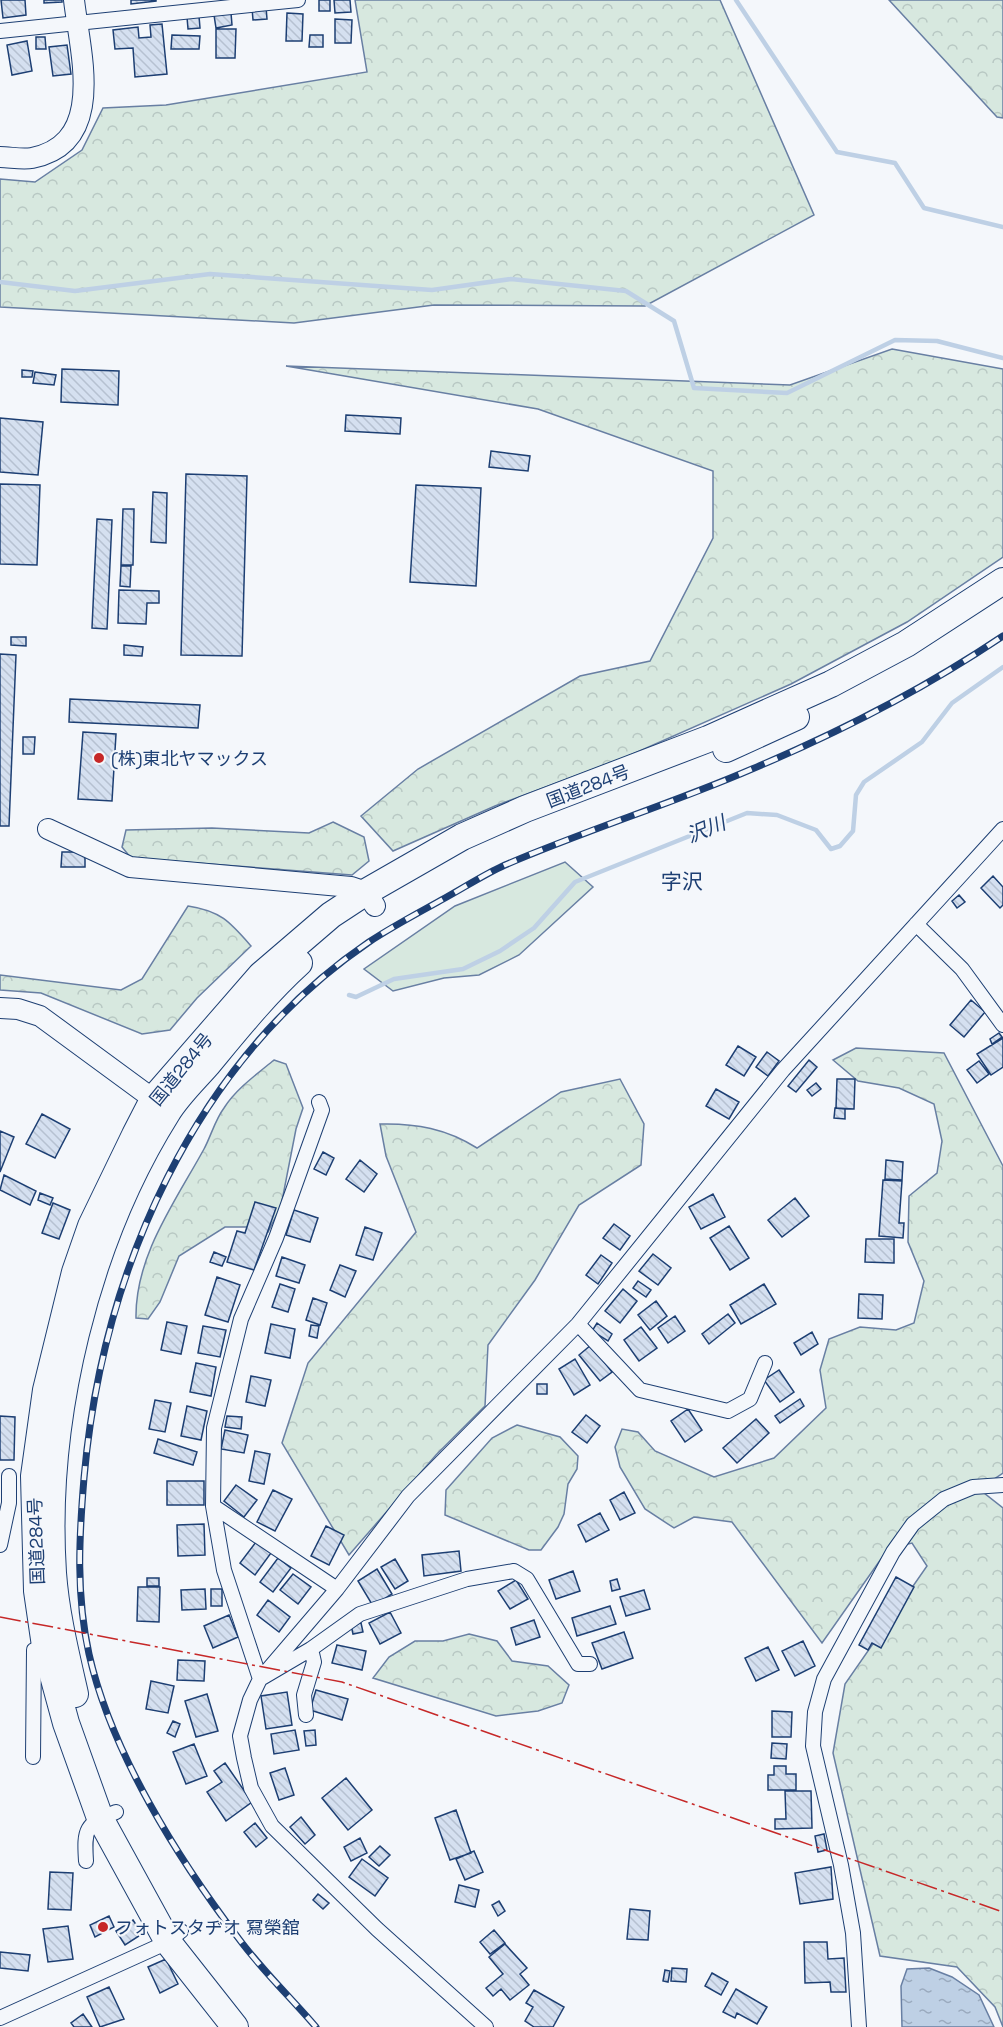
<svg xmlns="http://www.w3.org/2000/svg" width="1003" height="2027" font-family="'Space Grotesk','Noto Sans JP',sans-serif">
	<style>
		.green { fill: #d7e8df; stroke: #687fa3; stroke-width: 1.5 }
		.forest { fill: url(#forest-crowns); stroke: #687fa3; stroke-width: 1.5 }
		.water { fill: url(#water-ripples); stroke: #687fa3; stroke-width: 1.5 }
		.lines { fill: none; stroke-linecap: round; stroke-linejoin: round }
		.stream { stroke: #bed0e5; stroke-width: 4.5 }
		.building { fill: url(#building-back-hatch); stroke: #1d3f73; stroke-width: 1.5 }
		.street-casing { stroke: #1d3f73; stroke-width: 16 }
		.secondary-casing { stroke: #1d3f73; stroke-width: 22 }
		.highway-casing { stroke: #1d3f73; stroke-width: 28 }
		.street { stroke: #f4f7fb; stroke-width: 14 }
		.secondary { stroke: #f4f7fb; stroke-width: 20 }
		.highway { stroke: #f4f7fb; stroke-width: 26 }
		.rail-casing { stroke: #1d3f73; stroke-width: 7 }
		.rail { stroke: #f4f7fb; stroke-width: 4.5; stroke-dasharray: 14; stroke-linecap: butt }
		.power { stroke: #c62828; stroke-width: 1.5; stroke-dasharray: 21 4.5 3 4.5; stroke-linecap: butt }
		.poi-dot { fill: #c62828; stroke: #f4f7fb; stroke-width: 2 }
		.labels { text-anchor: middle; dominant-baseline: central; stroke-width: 4.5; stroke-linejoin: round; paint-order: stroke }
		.poi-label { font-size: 18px; fill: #1d3f73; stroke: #f4f7fb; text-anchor: start }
		.street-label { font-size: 18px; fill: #1d3f73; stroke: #f4f7fb }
		.water-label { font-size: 20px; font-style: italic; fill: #1d3f73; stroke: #f4f7fb }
		.quarter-label { font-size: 21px; fill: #1d3f73; stroke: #f4f7fb }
	</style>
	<defs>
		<pattern id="forest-crowns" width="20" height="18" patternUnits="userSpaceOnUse" patternTransform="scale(1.5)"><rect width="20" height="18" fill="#d7e8df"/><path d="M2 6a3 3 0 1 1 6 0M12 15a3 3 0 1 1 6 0" fill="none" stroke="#b8c8c3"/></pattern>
		<pattern id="water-ripples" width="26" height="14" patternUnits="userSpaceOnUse" patternTransform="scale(1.5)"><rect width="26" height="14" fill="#bed0e5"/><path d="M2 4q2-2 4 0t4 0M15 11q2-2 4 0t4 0" fill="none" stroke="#9aaabe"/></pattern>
		<pattern id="building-back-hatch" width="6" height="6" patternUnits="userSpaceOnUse" patternTransform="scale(1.5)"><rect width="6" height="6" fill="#d5e0f0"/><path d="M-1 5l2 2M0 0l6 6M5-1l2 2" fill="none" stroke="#b6c1d1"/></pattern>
	</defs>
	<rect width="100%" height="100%" fill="#f4f7fb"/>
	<!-- green -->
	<path class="green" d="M565,862L593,887L519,955L479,975L444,978L393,991L364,969L455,906Z"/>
	<!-- forest -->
	<path class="forest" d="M355,0H720L814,215L645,306L434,305L294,323L0,307V179L35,182L82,150L103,108L166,105L367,72Z
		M889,0H1003V118L997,117Z
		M892,349L1003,369V557L907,622L791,684L626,757L495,806L393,851L361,816L418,769L580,676L650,661L713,538V471L538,409L286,366L790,385Z
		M333,822L364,837L369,861L352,875L131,858L122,847L126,830L212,828L309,833Z
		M188,906C221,911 230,922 251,946L197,998L170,1030L142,1034L41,993L0,990V975L121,990L142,979Z
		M856,1048L944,1053L1003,1166V1473L979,1489L1003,1508V2027L995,2007L957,1967L880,1956L833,1753L845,1684L927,1566L912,1543L888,1549L822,1643L732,1522L694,1517L674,1528L645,1509L620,1467L615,1447L622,1429L638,1432L655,1451L714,1477L774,1458L826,1408L820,1370L829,1339L860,1327L896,1330L914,1323L924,1281L908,1242L909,1196L937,1173L942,1141L934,1104L899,1088L858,1081L833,1060Z
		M274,1060L286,1064L303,1108L296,1129L281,1206L268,1232L250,1227H225L179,1256L160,1302L148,1319L136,1318C135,1256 175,1202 204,1149C211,1136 215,1120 224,1108C236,1089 257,1074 274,1060Z
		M620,1079L644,1124L641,1165L579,1205L535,1280L488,1345L485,1406L436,1455L349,1555L282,1443L308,1363L416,1232L386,1156L380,1124C416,1123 447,1129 477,1148L561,1092Z
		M517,1425L560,1437L578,1456L577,1469L568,1484L564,1514L558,1527L541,1550H529L445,1515L446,1490L492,1438Z
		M469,1634L497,1641L512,1661L548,1666L569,1685L562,1703L538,1711L496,1716L373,1678L389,1657L415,1641H443Z"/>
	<!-- water -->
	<path class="water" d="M929,1968L952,1977L979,1995L994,2027H902L901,1986L907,1969Z"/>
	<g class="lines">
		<!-- stream -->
		<path class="stream" d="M736,0L837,152L895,163L924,208L1003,227
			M0,282L75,291L210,274L432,290L511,279L626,291L674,321L694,388L787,393L895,340L937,341L1003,358
			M349,995L356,997L394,979L463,969L500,951L534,928L575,882L747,813L777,815L816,830L831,849L840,846L853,831L856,795L864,782L922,742L952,703L1003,667"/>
	</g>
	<!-- building -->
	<path class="building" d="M1,0H25L26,15L3,18Z
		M44,0H62V2L44,3Z
		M131,0H156V1L131,4Z
		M319,0H330V11H319Z
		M334,0H350L351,12L335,13Z
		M266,7L267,19L253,20L252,8Z
		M231,13L232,25L216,28L214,15Z
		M287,13L303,14L302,41H286Z
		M199,16L200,28L188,29L187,17Z
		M335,19L352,20L351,43H335Z
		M162,24L167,74L135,77L133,48L115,49L113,30L138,27L139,38L151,37L150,25Z
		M216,29H236L235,58H216Z
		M172,35L200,36L199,49H171Z
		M310,35H323V47H309Z
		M36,37H45L46,49H36Z
		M27,41L32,71L12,75L7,45Z
		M67,45L71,74L53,76L49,47Z
		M62,369L119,371L118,405L61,402Z
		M22,370L33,371L32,377H22Z
		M35,372L56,375L54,385L33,383Z
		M346,415L401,418L400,434L345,431Z
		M0,418L43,422L38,475L0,472Z
		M491,451L530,456L528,471L489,467Z
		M186,474L247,476L242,656L181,655Z
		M0,484L40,485L37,565L0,564Z
		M416,485L481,488L476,586L410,582Z
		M153,492L167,493L166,543L151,542Z
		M123,509H134L133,565H121Z
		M97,519L112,520L107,629L92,628Z
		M121,566H131L130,587L120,586Z
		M119,590L159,591V603H147L146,624L118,623Z
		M11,637H26V646L11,645Z
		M124,645L143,647L142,656L124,655Z
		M0,654L16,655L9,826H0Z
		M70,699L200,705L198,728L69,722Z
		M83,732L116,734L112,801L78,799Z
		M23,737H35L34,754H23Z
		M62,852H85V867H61Z
		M993,876L1003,887V905L1000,908L981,888Z
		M959,895L965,902L957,908L952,901Z
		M971,1000L985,1012L964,1037L950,1025Z
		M999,1033L1002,1037L992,1044L990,1039Z
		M1003,1038V1067L991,1075L977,1054Z
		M738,1046L756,1057L744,1076L726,1065Z
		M767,1052L779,1061L768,1076L756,1067Z
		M809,1060L817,1067L796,1092L788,1086Z
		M979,1061L989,1074L977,1083L967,1070Z
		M837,1079H855L854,1109L836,1108Z
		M816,1083L821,1089L812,1096L807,1090Z
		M716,1089L739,1102L729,1119L706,1106Z
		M835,1108L845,1109V1119L834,1118Z
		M42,1114L70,1129L55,1158L26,1144Z
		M0,1131L14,1137L0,1172Z
		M323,1152L334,1158L326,1175L314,1169Z
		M360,1160L377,1174L364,1192L346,1179Z
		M886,1160L903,1162L902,1180L885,1179Z
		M4,1175L36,1191L30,1205L0,1190Z
		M883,1180L902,1181L899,1223H904L903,1238L879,1236Z
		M40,1193L53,1198L50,1205L38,1200Z
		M713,1194L725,1217L701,1229L689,1207Z
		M795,1198L809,1216L782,1237L768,1220Z
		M255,1202L276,1208L254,1270L227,1262L237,1231L245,1233Z
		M53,1203L70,1210L59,1239L42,1233Z
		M294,1210L318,1218L310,1242L286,1235Z
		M614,1224L630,1236L620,1250L603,1238Z
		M729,1226L749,1258L730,1270L710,1238Z
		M365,1227L382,1233L373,1260L356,1255Z
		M866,1239H894V1263L865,1262Z
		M214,1252L226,1257L222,1266L210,1262Z
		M653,1254L671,1268L658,1285L639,1271Z
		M601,1255L612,1263L598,1284L586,1275Z
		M282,1257L305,1265L299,1283L276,1276Z
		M340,1265L356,1271L345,1297L330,1290Z
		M217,1277L240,1285L228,1322L205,1315Z
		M638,1281L651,1290L646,1297L633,1288Z
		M280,1284L295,1289L288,1312L272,1307Z
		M764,1284L776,1304L741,1324L730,1305Z
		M623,1289L637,1301L620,1323L605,1311Z
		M859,1294L883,1295L882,1319L858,1318Z
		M313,1298L327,1303L320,1325L306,1320Z
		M656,1301L667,1316L650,1330L638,1315Z
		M728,1314L735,1323L709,1344L702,1334Z
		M675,1316L685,1331L668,1343L658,1328Z
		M167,1322L187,1326L181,1354L161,1350Z
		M597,1323L612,1334L608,1341L592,1331Z
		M271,1324L295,1329L290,1358L265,1353Z
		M311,1325L319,1326L317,1338L309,1336Z
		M203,1326L226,1330L220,1357L198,1353Z
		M641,1327L657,1348L639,1361L624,1340Z
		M812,1332L818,1344L801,1355L794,1343Z
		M591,1345L612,1372L600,1381L579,1355Z
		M575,1359L590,1385L574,1395L559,1369Z
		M196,1363L216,1367L211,1396L190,1392Z
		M779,1370L794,1392L780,1402L764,1380Z
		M251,1376L271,1380L265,1406L246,1402Z
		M537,1384H547V1394H537Z
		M800,1399L804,1406L780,1423L775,1416Z
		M155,1400L171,1403L165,1432L149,1429Z
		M187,1406L207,1411L201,1440L181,1436Z
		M688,1409L702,1430L685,1442L671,1421Z
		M586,1415L600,1426L587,1443L572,1432Z
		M0,1416L15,1417L14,1460H0Z
		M227,1416L242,1417L241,1429L225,1427Z
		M756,1419L769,1433L737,1463L723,1448Z
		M225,1430L248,1435L244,1453L221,1449Z
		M158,1439L197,1452L193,1465L154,1453Z
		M255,1451L270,1454L264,1484L249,1481Z
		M167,1481H204V1505H167Z
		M236,1485L257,1500L244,1517L224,1501Z
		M273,1490L292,1499L275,1531L257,1522Z
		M624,1492L635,1513L620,1520L610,1500Z
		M600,1513L609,1530L586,1542L578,1525Z
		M204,1524L205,1555L178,1556L177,1525Z
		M326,1526L344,1535L329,1565L311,1556Z
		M256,1542L271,1553L255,1575L240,1563Z
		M459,1551L461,1571L424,1576L422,1555Z
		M278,1558L291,1568L273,1592L260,1582Z
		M395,1559L408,1581L395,1589L381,1567Z
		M377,1569L392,1594L373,1606L358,1581Z
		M573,1571L580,1591L556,1599L549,1580Z
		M293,1574L311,1587L298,1604L280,1590Z
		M896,1577L914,1587L881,1648L872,1643L868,1650L859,1645Z
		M147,1578H159V1586H147Z
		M617,1579L620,1589L612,1591L610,1581Z
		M516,1580L528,1599L510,1609L498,1591Z
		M138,1587H160L159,1622L137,1621Z
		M205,1589L206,1609L182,1610L181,1590Z
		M211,1589H222V1606H211Z
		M644,1590L650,1609L626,1616L620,1597Z
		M268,1600L290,1617L279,1632L257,1615Z
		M610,1606L616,1624L577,1636L572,1618Z
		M390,1612L401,1633L380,1644L369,1623Z
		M229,1615L238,1637L213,1648L204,1626Z
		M534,1620L540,1637L516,1645L511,1628Z
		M361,1623L363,1632L353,1634L351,1625Z
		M624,1632L633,1658L602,1669L592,1643Z
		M803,1641L815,1666L795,1676L782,1651Z
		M337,1645L366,1651L362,1670L332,1663Z
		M768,1647L779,1670L756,1681L745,1658Z
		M178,1660L205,1661L204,1681L177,1680Z
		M151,1681L174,1686L168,1713L146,1709Z
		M316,1690L348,1699L342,1720L310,1710Z
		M287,1692L292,1725L266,1729L261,1696Z
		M207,1694L218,1731L196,1737L185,1701Z
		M772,1711L792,1712L791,1737H772Z
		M173,1721L180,1724L175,1737L167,1733Z
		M295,1730L299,1750L274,1754L271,1734Z
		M315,1730L316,1745L306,1746L304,1731Z
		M772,1743L787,1744L786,1759L771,1758Z
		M194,1744L207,1776L186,1784L173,1752Z
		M225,1763L252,1802L226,1821L207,1792L222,1782L214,1771Z
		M774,1766H786V1774H796V1790H768V1775H774Z
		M285,1768L294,1795L279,1800L270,1773Z
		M346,1778L372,1810L348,1830L322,1798Z
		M785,1791H811L812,1828L775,1829V1819H786Z
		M456,1810L471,1853L450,1860L435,1818Z
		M301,1817L315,1835L305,1844L290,1827Z
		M255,1823L267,1838L256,1847L244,1832Z
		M824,1834L827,1850L818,1852L815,1836Z
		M360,1838L367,1853L351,1861L344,1847Z
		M380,1846L390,1855L379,1866L369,1857Z
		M474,1851L483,1872L465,1880L456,1859Z
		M362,1859L388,1878L375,1896L349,1877Z
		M831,1867L833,1899L800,1904L795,1873Z
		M50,1872L73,1873L71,1910L48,1909Z
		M459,1885L479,1890L475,1907L455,1902Z
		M318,1894L329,1903L323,1909L313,1900Z
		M499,1901L505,1911L498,1916L492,1905Z
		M630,1909L650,1911L648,1940L627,1939Z
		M109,1916L114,1927L95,1937L90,1925Z
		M133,1920L142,1934L125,1945L116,1931Z
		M68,1926L73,1959L48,1962L43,1929Z
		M494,1930L505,1943L490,1954L480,1942Z
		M804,1942H827L828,1959L844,1958L846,1992H831L830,1982L805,1983Z
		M505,1944L527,1968L520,1974L529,1985L510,2000L501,1989L493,1996L486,1988L503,1974L489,1957Z
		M0,1952L30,1955L28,1971L0,1968Z
		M166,1959L178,1984L160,1993L148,1967Z
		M672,1968L687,1969L686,1982L671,1981Z
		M665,1970L670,1971L668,1982L663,1981Z
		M712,1973L728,1982L721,1995L705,1986Z
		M109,1987L124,2019L100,2027L87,1997Z
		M736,1989L767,2007L757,2024L737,2013L735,2018L723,2012Z
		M534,1990L564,2007L553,2027H534L525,2021L533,2007L526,2003Z
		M83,2014L92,2027H74L71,2023Z"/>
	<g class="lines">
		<!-- street casing -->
		<g class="street-casing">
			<path id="street" d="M0,31L298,0
				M916,924L962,969L1003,1025
				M319,1102L322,1110L276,1238L241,1319L214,1428L213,1506L224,1570L260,1679L311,1649L360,1614L467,1579L514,1571L527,1579L578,1664H590
				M578,1324L640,1390L728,1411L750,1399L765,1363
				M213,1506L337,1589
				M0,1545L9,1503V1476
				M306,1715L304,1695L314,1662L311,1649
				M33,1757L34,1650L47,1645
				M86,1861C84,1829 85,1824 116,1812
				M0,2018L168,1942L181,1931
				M486,2027L377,1929L272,1826L251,1788L244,1758L240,1736L250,1700L260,1679L337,1589L408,1496L578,1324L783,1070L1003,829
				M859,2027L853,1933L841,1865L813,1746L815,1712L824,1679L893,1552L913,1524L944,1499L973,1487L1003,1485"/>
		</g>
		<!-- secondary casing -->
		<g class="secondary-casing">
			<path id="secondary" d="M0,157C10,157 22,160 32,158C107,143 80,53 74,0
				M48,829L130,867L351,887L366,892L375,906
				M0,1008L18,1009L40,1016L164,1107"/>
		</g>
		<!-- highway casing -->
		<g class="highway-casing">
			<path id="highway" d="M726,749L796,717
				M75,1694C66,1654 56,1614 53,1573C43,1420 86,1242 167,1113C178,1095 194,1080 208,1064C237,1029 265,994 299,963
				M235,2027L168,1942L100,1818L66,1723L45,1646L37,1591L34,1476L46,1390L75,1272L91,1226L135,1135L154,1098L261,975L331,915L366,892L462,837L525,809L708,739L831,684L906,644L1003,581"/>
		</g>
		<!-- street -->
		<use href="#street" class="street"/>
		<!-- secondary -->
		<use href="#secondary" class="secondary"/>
		<!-- highway -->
		<use href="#highway" class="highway"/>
		<!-- rail casing -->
		<g class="rail-casing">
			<path id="rail" d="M316,2027C291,1998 262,1970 239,1939C178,1859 111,1752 89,1654C76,1595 79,1538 84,1478C102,1272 193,1062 369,942C393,926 420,912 445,898C465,887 485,874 505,865C586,830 671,804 752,769C840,732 924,689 1003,636"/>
		</g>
		<!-- rail -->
		<use href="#rail" class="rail"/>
		<!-- power -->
		<path class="power" d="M0,1617L342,1682L1003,1912"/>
	</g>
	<!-- markers -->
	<g class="poi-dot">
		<circle cx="99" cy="758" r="6"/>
		<circle cx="103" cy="1927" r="6"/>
	</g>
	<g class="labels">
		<!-- poi labels -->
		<g class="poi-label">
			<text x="111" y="758">(株)東北ヤマックス</text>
			<text x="115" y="1927">フォトスタヂオ 冩榮舘</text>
		</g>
		<!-- street labels -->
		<g class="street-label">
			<text transform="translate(588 786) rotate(-21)">国道284号</text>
			<text transform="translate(181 1069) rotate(-51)">国道284号</text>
			<text transform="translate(36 1541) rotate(-92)">国道284号</text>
		</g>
		<!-- water labels -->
		<g class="water-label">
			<text transform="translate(706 829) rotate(-22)">沢川</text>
		</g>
		<!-- quarter labels -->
		<g class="quarter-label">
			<text x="682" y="881">字沢</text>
		</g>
	</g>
</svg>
